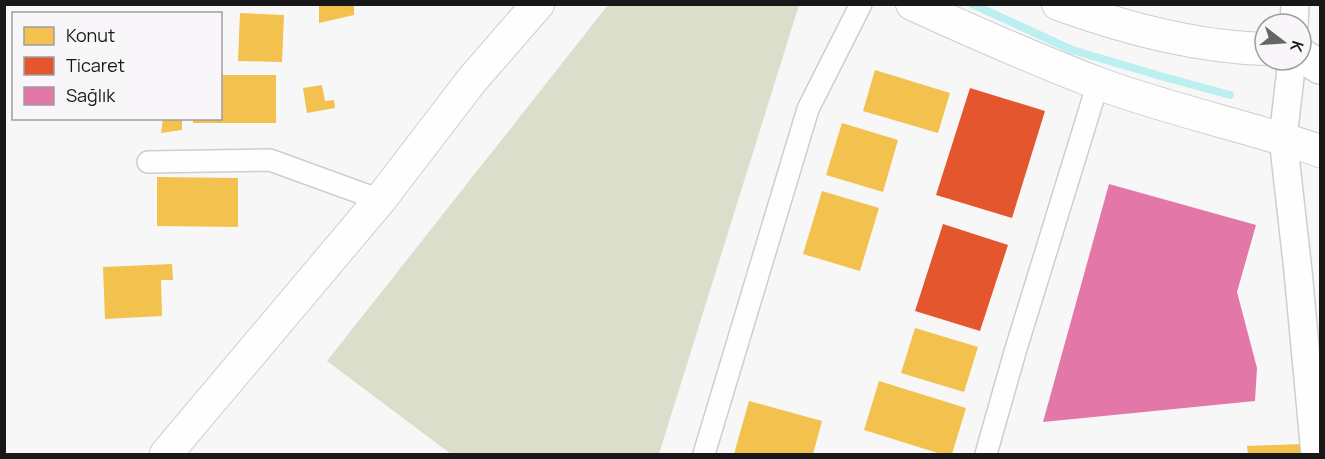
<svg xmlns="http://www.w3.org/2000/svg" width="1325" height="459" font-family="Manrope,sans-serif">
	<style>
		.green { fill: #dadecb }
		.homes { fill: #f2c14e }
		.shops { fill: #e4572e }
		.health { fill: #e377a8 }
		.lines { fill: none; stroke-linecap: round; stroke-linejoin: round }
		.stream { stroke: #bceff0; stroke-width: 8 }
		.minor-casing { stroke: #cfcecf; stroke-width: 24 }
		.tertiary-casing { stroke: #cfcecf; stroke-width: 30 }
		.secondary-casing { stroke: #cfcecf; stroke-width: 34 }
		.trunk-casing { stroke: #cfcecf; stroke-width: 36 }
		.minor { stroke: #fefefe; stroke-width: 21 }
		.tertiary { stroke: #fefefe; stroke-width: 27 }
		.secondary { stroke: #fefefe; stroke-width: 32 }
		.trunk { stroke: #fefefe; stroke-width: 33 }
	</style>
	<rect width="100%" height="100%" fill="#f8f7f8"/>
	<!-- green -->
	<path class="green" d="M608,5H799L659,454H451L327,361Z"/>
	<!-- homes -->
	<path class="homes" d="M319,4H354V15L319,23Z
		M240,13L284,15L282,62L238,61Z
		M875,70L950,93L938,133L863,111Z
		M220,75H276V123H193V118H220Z
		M322,85L325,101L334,100L335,108L307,113L303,88Z
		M163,118H182V130L161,133Z
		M842,123L898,140L883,192L826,175Z
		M157,177L238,178V227L157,226Z
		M822,191L879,208L860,271L803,254Z
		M172,264L173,280H161L162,316L105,319L103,267Z
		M915,328L978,347L964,392L901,373Z
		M879,381L966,408L952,454H941L864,430Z
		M749,401L822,421L813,454H734Z
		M1303,444V454H1248L1247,446Z"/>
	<!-- shops -->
	<path class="shops" d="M970,88L1045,111L1012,218L936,195Z
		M943,224L1008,245L980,331L915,311Z"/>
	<!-- health -->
	<path class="health" d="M1109,184L1256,225L1237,292L1257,368L1255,401L1043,422Z"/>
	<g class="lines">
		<!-- stream -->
		<path class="stream" d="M972,4L1072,50L1164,77L1230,95"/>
		<!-- minor casing -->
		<g class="minor-casing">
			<path id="minor" d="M148,162L270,160L380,200
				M704,454L808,109L861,4
				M986,454L1015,352L1098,83"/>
		</g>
		<!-- tertiary casing -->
		<g class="tertiary-casing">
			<path id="tertiary" d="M1294,24L1295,4
				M1292,60L1283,138L1298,271L1315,454"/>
		</g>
		<!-- secondary casing -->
		<g class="secondary-casing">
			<path id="secondary" d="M912,4C973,32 1035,59 1097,83C1170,110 1247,126 1320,151
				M1058,4C1124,28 1195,47 1265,49
				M166,454L380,200L472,80L538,4"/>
		</g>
		<!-- trunk casing -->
		<g class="trunk-casing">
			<path id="trunk" d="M1301,55L1320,67"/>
		</g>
		<!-- minor -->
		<use href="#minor" class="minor"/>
		<!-- tertiary -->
		<use href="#tertiary" class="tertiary"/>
		<!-- secondary -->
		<use href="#secondary" class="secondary"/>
		<!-- trunk -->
		<use href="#trunk" class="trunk"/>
	</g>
	<!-- border -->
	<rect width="1325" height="459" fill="none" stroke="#191819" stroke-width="12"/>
	<!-- legend -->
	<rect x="12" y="12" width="210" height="108" fill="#f9f6f9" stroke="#9f9d9f" stroke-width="1.5"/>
	<rect x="24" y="27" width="30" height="18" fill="#f2c14e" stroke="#9f9d9f" stroke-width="1.5"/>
	<text x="66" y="42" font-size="18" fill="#191819">Konut</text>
	<rect x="24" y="57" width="30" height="18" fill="#e4572e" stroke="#9f9d9f" stroke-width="1.5"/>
	<text x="66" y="72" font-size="18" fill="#191819">Ticaret</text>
	<rect x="24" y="87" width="30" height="18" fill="#e377a8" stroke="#9f9d9f" stroke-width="1.5"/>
	<text x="66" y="102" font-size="18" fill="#191819">Sağlık</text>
	<!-- north arrow -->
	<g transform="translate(1283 42) rotate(107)"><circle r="28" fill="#f9f6f9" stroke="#9f9d9f" stroke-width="1.5"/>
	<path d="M0-4.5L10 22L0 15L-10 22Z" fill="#676667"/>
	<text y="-9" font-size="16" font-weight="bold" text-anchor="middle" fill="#191819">K</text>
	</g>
</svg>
